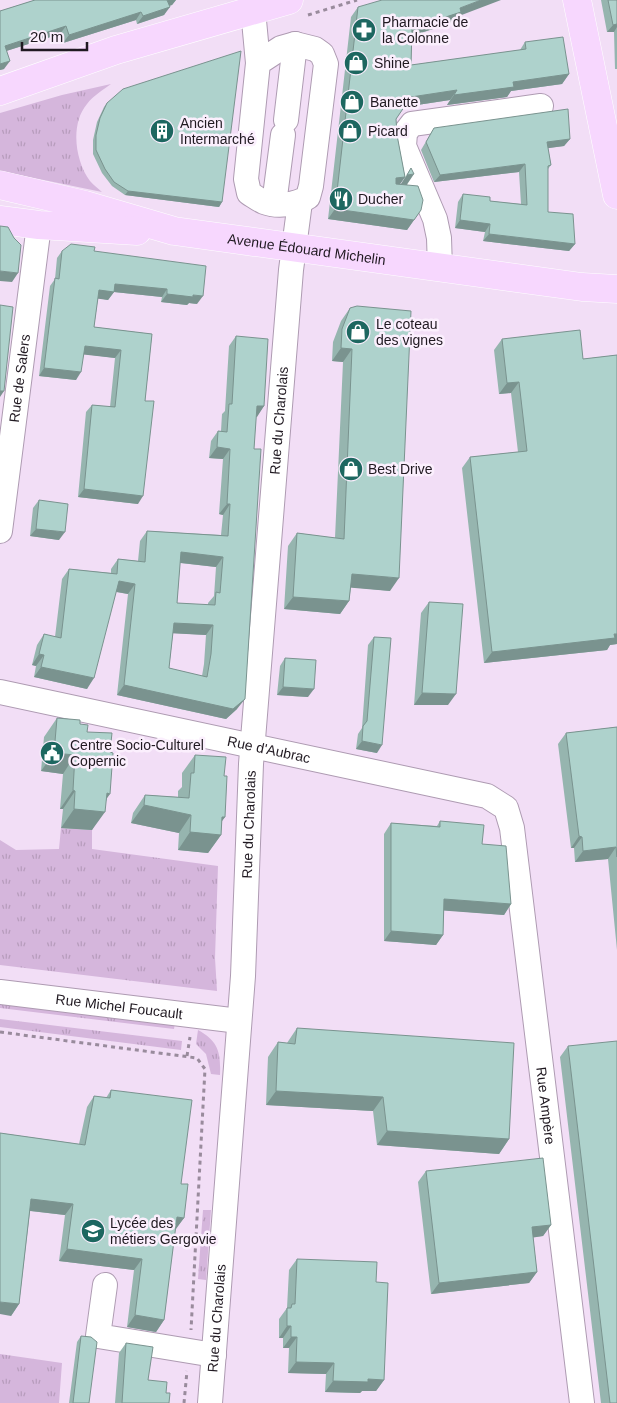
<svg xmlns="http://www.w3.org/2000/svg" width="617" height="1403" font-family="Arial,sans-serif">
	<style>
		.grass { fill: url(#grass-tufts) }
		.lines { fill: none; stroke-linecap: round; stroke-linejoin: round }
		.minor-casing { stroke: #ae9bb2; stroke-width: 26 }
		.major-casing { stroke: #fff; stroke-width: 29 }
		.path { stroke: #998b9c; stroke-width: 3; stroke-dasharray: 4 4; stroke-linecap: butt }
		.minor { stroke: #fff; stroke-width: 24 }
		.major { stroke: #f7d7fe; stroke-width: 28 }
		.wall { fill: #96b5af; fill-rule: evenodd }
		.shaded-wall { fill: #7a938f }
		.building { fill: #aed2cc; stroke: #7a938f; fill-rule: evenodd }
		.labels { text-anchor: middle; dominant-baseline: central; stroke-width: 5; stroke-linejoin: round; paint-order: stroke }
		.poi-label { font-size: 14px; fill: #201921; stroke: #fbeffd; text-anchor: start }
		.street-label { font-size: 14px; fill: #201921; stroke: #fbeffd }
	</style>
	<defs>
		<pattern id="grass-tufts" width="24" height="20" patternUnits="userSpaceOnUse" patternTransform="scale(1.25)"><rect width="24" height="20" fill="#d5b6dc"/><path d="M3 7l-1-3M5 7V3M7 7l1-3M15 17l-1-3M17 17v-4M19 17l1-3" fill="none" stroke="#b79cbc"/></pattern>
	</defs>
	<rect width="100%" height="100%" fill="#f2def6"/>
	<!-- grass -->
	<path class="grass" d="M111,84C103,90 93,96 87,104C70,124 75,161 90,181C93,185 98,188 102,192L0,171V113L62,95Z
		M61,828L92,830V849L218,866L215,958L217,991L0,965V840L16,850L59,849Z
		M0,1002L175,1023L174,1029L0,1008Z
		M0,1019L182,1041L181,1050L0,1027Z
		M198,1030C218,1041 221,1052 220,1075L211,1074L206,1054L196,1044Z
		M203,1210H211L206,1280L198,1279Z
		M0,1354L62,1363L59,1403H0Z"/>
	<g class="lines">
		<!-- minor casing -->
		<g class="minor-casing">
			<g id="minor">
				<path d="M253,10L258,63L246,179L249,193C254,196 259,200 264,202C277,207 296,205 308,197L311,186L326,64L322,54L315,49L295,44L281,48L258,63"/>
				<path d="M286,120L295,44"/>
				<path d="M274,204L283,135"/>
				<path d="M440,268L439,238L435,219L404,146L405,133L412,124L541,106"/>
				<path id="s1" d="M0,531L39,225"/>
				<path id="s2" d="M0,692L487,796L506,808L512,828L582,1403"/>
				<path id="s3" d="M0,992L239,1021"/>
				<path d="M105,1285L98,1336L214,1355"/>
				<path id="s4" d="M210,1403L243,976L251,764L291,270L300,202"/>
			</g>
		</g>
		<!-- major casing -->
		<g class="major-casing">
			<g id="major">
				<path d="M577,0L617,195"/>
				<path d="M0,91L116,50L289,0"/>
				<path id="s5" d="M0,185L85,205L174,231L582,287L617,289"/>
				<path d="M0,220L39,225L137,231"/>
			</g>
		</g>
		<!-- path -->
		<path class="path" d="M308,15L357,0
			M0,1032L197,1058L205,1069L191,1330
			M187,1056L190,1037
			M184,1403L187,1371"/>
		<!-- minor -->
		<use href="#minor" class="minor"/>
		<!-- major -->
		<use href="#major" class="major"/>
	</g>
	<!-- wall -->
	<path class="wall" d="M35,0H176L172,5L169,6L164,15L137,24L136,20L63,43L60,34L6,51L4,69L0,70V11Z
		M601,0H617V69H615L614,32H607Z
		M358,7L459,16L454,22L412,36L411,65L520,50L525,42L569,74L562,84L511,91L507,97L447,105L450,100L404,107L396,119L397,135L405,177L400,184H401L411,168L406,185L421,210L407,230L328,219L351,17Z
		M107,103L222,202L219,207L125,195L112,186L102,173L93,154V140L97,122L104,107Z
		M434,128L570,139L564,146L548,148L551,165L548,169V212L575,244L569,251L483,241L485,232L455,228L458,202L463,194L490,201L521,204L519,172L434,182L421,150Z
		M62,251H94L197,304L189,303L187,305L161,302L162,297L114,292L108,300L98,298L94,327L152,334L145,401L138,504L78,497L86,412L92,405L110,407L115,358L84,354L76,380L39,376L50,286L55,279L57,258Z
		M350,308L390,591L351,587L349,601L340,614L284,609L288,546L297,533L335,538L343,362L332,361L333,342L341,321Z
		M236,336L264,406L256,417L237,709L226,719L117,695L128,594L116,592L87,689L34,677L36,666L32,665L37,645L44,634L55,637L62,579L69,569L111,573V569L118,559L138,561L140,541L147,531L221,535L223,515L219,514L223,459L209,458L211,441L218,431H221L222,414L225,411L229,346ZM180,563L216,567L214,596L208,603V605L177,603ZM173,633L206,635L204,664L202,676L169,668Z
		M502,339L583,359L617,355V644L610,645L607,650L484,663L462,468L470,457L518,452L511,393L499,394L494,350Z
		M39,500L59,540L30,536L33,508Z
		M429,602L448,705H414L421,613Z
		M374,637L377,753L356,749L358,734L362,728L368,645Z
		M285,658L308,697L277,695L280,666Z
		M57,718L80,724L87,732L107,799L92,830L61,828L63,809H60L63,774L41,771L44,737Z
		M617,727V950L608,859L575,862L574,848H571L558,744L566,733Z
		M195,755L224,776L225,817L222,821L221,835L208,853L178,850L179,833L131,823L133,813L145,795L178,797V791L182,787V773Z
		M440,821L482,844L511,904L504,915L444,910L443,935L436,945L384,941V834L391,823L437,826Z
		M297,1028L509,1139L499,1154L377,1145L373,1111L266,1105L268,1057L278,1042L287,1043Z
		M568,1046L617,1403H601L560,1057Z
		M111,1090L181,1184L184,1218L175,1229L164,1320L156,1332L127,1327L134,1270L59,1261L65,1215L30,1211L19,1304L11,1316L0,1133L79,1144L87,1107L94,1096L106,1098Z
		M426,1171L551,1225L543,1236L533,1237L537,1272L529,1283L431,1294L418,1182Z
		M297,1259L376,1282L384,1380L376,1391H362L360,1393L325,1392L326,1374L288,1373L289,1348H283V1338H279V1319L287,1308L289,1270Z
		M81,1336L89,1403H69L77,1342Z
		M126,1343L148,1380L166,1393L169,1403H115L119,1353Z"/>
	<!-- shaded-wall -->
	<path class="shaded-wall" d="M167,0H176L172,5L162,8Z
		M481,0H501L459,16L454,22L405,38L412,28L460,8Z
		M170,7L164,15L137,24L143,16Z
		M141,12L136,20L63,43L69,35Z
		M617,24V27L614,32H607L613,25Z
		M66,26L60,34L0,53L5,46Z
		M10,61L4,69L0,70V64Z
		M569,74L562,84L511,91L507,97L447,105L454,95L513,82Z
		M457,90L450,100L404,107L411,97Z
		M570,139L564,146L542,149L547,142Z
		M525,164L519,172L434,182L440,175Z
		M414,174L406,186L399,187L407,175Z
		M405,177L398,187L389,188L396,178Z
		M128,191L222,202L219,207L125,195Z
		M335,209L414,220L407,230L328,219Z
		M460,220L490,224L485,232L455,228Z
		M489,234L575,244L569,251L483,241Z
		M0,271L18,273L12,282L0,281Z
		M115,284L167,289L162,297L114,292L108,300L93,298L99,290Z
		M167,294L193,295L203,296L197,304L189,303L187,305L161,302Z
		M85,346L121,350L115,358L79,354Z
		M341,348L352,349L343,362L332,361Z
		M44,368L81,372L76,380L39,376Z
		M519,382L511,393L499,394L507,383Z
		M0,391H4L0,397Z
		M257,406H264L257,417L250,416Z
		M217,447L230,449L223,459L209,458Z
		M84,489L143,496L138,504L78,497Z
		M227,504H230L223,515L219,514Z
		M36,529L65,532L59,540L30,536Z
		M181,552L223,557L216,567L173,562Z
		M352,574L399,578L390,591L343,587Z
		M119,581L135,584L128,594L112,591Z
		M293,597L349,601L340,614L284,609Z
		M174,623L213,625L206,635L167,633Z
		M617,634V644L610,645L607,650L484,663L492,652Z
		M39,654L44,655L36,666L32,665Z
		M41,667L94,678L87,689L34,677Z
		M124,685L245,699L237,709L226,719L117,695Z
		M283,687L314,689L308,697L277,695Z
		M422,693L456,694L448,705H414Z
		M362,741L382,745L377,753L356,749Z
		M54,753L75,755L63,774L41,771Z
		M73,790L75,791L63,809H60Z
		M107,793L110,794L98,811L105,812L92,830L61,828L74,809Z
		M144,805L191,815L179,833L131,823Z
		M222,817H225L212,834L221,835L208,853L178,850L190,832Z
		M579,836L582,837L574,848H571Z
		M616,847L608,859L575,862L583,851Z
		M444,899L511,904L504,915L436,910Z
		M391,931L443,935L436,945L384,941Z
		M276,1091L383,1097L373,1111L266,1105Z
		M387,1131L509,1139L499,1154L377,1145Z
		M31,1199L73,1204L65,1215L23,1210Z
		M177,1217L184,1218L176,1229L169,1228Z
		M551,1225L543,1236L524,1239L532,1227Z
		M67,1249L142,1259L134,1270L59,1261Z
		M537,1272L529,1283L431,1294L439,1283Z
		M0,1302L19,1304L11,1316L0,1314Z
		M135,1315L164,1320L156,1332L127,1327Z
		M287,1326H291L283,1338H279Z
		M291,1337H297L289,1348H283Z
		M296,1362L334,1363L326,1374L288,1373Z
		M368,1379L384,1380L376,1391H362L360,1393L325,1392L333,1381Z"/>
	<!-- building -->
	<path class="building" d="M35,0H167L170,7L143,16L141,12L69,35L66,26L5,46L10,61L0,64V11Z
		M382,0H481L460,8L461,12L412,28L411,65L526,49L525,42L563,37L569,74L513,82L514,87L454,95L457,90L411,97L396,119L397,135L405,177L396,178V184L418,186L423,200L421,210L414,220L335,209L358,7Z
		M608,0H617V24L613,25Z
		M241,51L222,202L128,191L114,182L105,169L96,150V135L100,118L107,103L123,89Z
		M568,109L570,139L547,142L551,165L548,166V212L573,214L575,244L489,234L490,224L460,220L463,194L490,197V201L527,205L525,164L440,175L426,142L434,128Z
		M411,168L414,174L407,175Z
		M0,226L8,227L14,238L21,245L18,273L0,271Z
		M71,244L95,247L94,251L206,266L203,296L193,295V297L167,294V289L115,284L114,292L99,290L94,327L152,334L145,401H154L143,496L84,489L92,405L115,407L121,350L85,346L81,372L44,368L55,278L59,279L62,251Z
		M0,305L13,307L4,391H0Z
		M357,306L411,311L399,578L352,574L349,601L293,597L297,533L344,539L352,349L341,348L342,329L350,308Z
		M580,330L583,359L617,355V634H614L615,638L492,652L470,457L527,451L519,382L507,383L502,339Z
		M236,336L268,339L264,406H257L254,449H261L245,699L233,709L124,685L135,584L119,581L94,678L41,667L44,655L39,654L44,634L61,638L69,569L117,574L118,559L145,562L147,531L228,536L230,504H227L230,449L217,447L218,431L227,432L229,404H232ZM181,552L223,557L220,593L216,592L215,605L177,603ZM174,623L213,625L211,654L207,677L169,668Z
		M39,500L68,504L65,532L36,529Z
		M429,602L463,604L456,694L422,693Z
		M374,637L391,638L382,745L362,741L363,726L367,721Z
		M285,658L316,660L314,689L283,687Z
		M57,718L80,720V724L88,725L87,732L112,733L110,752L113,753L110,794L107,793L105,812L74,809L75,791L73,790L75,755L54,753Z
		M617,727V857L616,847L583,851L582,837L579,836L566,733Z
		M195,755L226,757L224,776H227L225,817H222L221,835L190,832L191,815L144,805L145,795L189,798L191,773H194Z
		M440,821L484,825L482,844L506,846L511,904L444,899L443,935L391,931V823L440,827Z
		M297,1028L514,1043L509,1139L387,1131L383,1097L276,1091L278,1042L295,1044Z
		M617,1041V1403H610L568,1046Z
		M111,1090L192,1100L181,1184H188L184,1218L177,1217L164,1320L135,1315L142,1259L67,1249L73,1204L31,1199L19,1304L0,1302V1133L85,1145L94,1096L110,1098Z
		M543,1158L551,1225L532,1227L537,1272L439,1283L426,1171Z
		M297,1259L377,1262L376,1282L388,1283L384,1380L368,1379V1382L333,1381L334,1363L296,1362L297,1337H291V1326H287V1308H291L292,1304H295Z
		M81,1336L91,1337L97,1342L89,1403H73Z
		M126,1343L153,1347L148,1380L167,1382L166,1393H170L169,1403H122Z"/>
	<!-- icons -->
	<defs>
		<g id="pharmacy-disc" transform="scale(1.25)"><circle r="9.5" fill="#1d6760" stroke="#fbeffd"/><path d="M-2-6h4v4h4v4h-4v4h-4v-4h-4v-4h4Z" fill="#fff"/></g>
		<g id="shop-disc" transform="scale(1.25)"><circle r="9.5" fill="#1d6760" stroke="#fbeffd"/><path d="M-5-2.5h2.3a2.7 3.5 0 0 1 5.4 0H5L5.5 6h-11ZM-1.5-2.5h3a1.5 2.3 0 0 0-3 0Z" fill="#fff"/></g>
		<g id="building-disc" transform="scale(1.25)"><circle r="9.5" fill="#1d6760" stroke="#fbeffd"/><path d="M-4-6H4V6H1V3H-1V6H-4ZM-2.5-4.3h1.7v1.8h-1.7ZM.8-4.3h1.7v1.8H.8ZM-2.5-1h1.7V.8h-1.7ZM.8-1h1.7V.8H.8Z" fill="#fff"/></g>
		<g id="restaurant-disc" transform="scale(1.25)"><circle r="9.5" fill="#1d6760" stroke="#fbeffd"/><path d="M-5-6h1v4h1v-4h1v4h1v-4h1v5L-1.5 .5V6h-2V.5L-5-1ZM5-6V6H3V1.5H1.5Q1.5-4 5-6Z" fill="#fff"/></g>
		<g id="civic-disc" transform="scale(1.25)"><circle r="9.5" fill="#1d6760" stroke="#fbeffd"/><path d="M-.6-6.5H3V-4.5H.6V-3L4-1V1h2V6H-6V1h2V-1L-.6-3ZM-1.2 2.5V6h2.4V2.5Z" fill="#fff"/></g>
		<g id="school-disc" transform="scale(1.25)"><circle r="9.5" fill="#1d6760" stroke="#fbeffd"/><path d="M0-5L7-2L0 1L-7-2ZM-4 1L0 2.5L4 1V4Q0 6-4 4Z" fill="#fff"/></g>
	</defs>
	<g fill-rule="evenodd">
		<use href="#pharmacy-disc" x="364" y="30"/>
		<use href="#shop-disc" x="356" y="63"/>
		<use href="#shop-disc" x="352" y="102"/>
		<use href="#building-disc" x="162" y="131"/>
		<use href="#shop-disc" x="350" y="131"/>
		<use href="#restaurant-disc" x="341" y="199"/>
		<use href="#shop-disc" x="358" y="332"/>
		<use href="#shop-disc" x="351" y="469"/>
		<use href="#civic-disc" x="52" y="753"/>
		<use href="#school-disc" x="93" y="1231"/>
	</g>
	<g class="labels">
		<!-- poi labels -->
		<g class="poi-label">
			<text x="382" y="22">Pharmacie de<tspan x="382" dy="16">la Colonne</tspan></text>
			<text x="374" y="63">Shine</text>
			<text x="370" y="102">Banette</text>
			<text x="180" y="123">Ancien<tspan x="180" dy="16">Intermarché</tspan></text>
			<text x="368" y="131">Picard</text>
			<text x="358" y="199">Ducher</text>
			<text x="376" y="324">Le coteau<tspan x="376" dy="16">des vignes</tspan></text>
			<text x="368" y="469">Best Drive</text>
			<text x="70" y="745">Centre Socio-Culturel<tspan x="70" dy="16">Copernic</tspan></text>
			<text x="110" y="1223">Lycée des<tspan x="110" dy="16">métiers Gergovie</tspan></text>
		</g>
		<!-- street labels -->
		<g class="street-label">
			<text stroke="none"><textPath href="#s5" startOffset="314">Avenue Édouard Michelin</textPath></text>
			<text stroke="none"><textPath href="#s1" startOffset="154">Rue de Salers</textPath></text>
			<text stroke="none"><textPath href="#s4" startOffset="985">Rue du Charolais</textPath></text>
			<text stroke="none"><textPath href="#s2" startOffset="275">Rue d'Aubrac</textPath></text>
			<text stroke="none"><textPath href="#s4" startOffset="580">Rue du Charolais</textPath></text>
			<text stroke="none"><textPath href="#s3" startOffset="120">Rue Michel Foucault</textPath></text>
			<text stroke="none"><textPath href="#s2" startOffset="821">Rue Ampère</textPath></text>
			<text stroke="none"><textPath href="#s4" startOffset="85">Rue du Charolais</textPath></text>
		</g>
	</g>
	<!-- scale -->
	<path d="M22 42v8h65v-8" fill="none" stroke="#201921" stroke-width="2.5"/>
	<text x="30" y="42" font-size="15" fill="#201921" stroke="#fbeffd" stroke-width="4" paint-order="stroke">20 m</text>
</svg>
